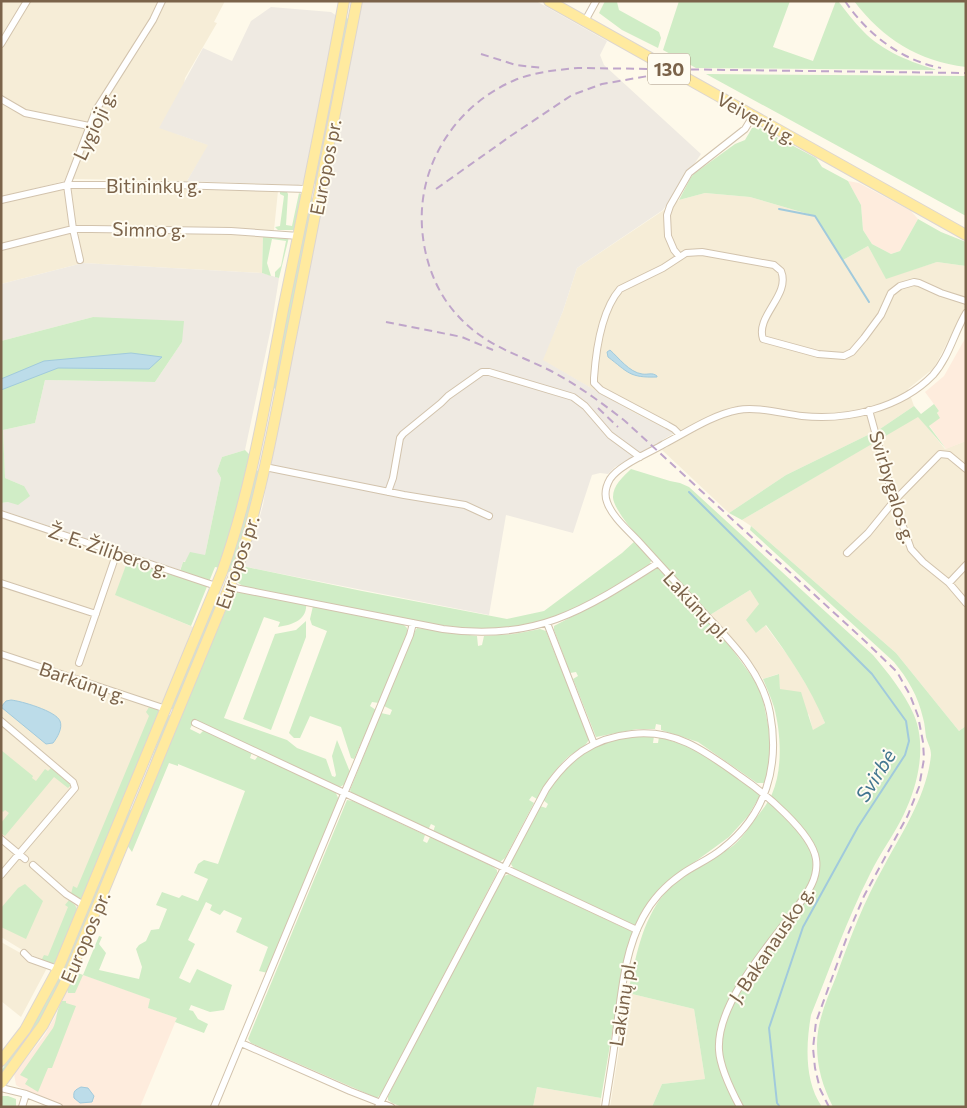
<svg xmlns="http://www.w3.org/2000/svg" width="967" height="1108" font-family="Commissioner,sans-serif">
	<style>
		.residential { fill: #f6edd7 }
		.commercial { fill: #feecdd }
		.industrial { fill: #efeae2 }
		.green { fill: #d0edc6 }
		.water { fill: #bcdce9; stroke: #a1cadc }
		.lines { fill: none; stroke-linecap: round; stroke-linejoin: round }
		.stream { stroke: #a1cadc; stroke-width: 2 }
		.street-casing { stroke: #d2c3ad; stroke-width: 8 }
		.primary-casing { stroke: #ddd6d0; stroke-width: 12 }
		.street { stroke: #fff; stroke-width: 6 }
		.primary { stroke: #ffea9f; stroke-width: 10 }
		.rail { stroke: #bfa5ca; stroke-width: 2; stroke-dasharray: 8 5; stroke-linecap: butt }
		.labels { text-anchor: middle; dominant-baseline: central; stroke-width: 4; stroke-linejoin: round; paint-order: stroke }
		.shield { fill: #fffcf1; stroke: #a3917c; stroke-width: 1 }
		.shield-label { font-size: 18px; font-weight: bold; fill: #7b634a }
		.street-label { font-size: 19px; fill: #7b634a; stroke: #fffcf1 }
		.water-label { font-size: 20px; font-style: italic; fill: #427690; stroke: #fffcf1 }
	</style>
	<rect width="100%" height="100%" fill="#fef9ea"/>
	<!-- residential -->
	<path class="residential" d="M1,1H160L152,17L96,105L64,181L1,197Z
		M166,1H225L214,22L217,23L185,78L177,134L209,145L187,181L73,179L72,178L104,103L148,36Z
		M71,188L278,191L274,230L78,227L76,226Z
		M63,189L65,191L70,224L68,228L1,244V203Z
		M705,193L750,197L815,216L843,260L868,246L886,278L937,262L966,266V306L934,368L908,389L914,406L880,429L786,475L729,513L662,450L681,438L631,411L542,360L563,311L577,268L679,200Z
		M80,232L263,235L262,273L83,263L78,235Z
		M69,233L72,234L79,264L1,284V251Z
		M918,416L945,449L966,441V726L959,731L896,653L751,526L742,520Z
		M1,514L129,557L116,595L193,627L188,639L182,660L85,896L55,963L53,964L29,954L1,937Z
		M750,590L759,603L756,633L765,625L789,657L814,697L825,723L813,731L809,715L780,689L778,674L763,679L745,654L710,615Z
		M1,942L47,968L21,1017L1,1001Z
		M628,993L694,1009L705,1079L662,1084L652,1107H610Z
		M537,1087L601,1098L600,1107H533Z"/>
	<!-- commercial -->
	<path class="commercial" d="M848,181L859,183L911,211L918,219L900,251L891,254L872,244L863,230L861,205Z
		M966,337V441L946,449L929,425L939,411L925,392L944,376Z
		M75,972L151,999L149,1008L177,1018L140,1107H65L19,1087L16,1085L14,1074L44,1036L56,1015Z"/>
	<!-- industrial -->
	<path class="industrial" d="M360,1H536L607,41L600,55L604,65L701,154L663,210L577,268L563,311L543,360L631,411L674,433L643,452L615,467L608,474L600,473L592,475L573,533L506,515L489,615L242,566L255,534L263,505L275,435Z
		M271,7L331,12L337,16L304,184L298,185L187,181L208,145L159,128L203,48L232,61L251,21Z
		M83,263L262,273L279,278L271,328L245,450L222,457L217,471L221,478L205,555L183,562L180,570L1,510V503L8,502L24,486L5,478L3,430L35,423L45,380L155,382L182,342L93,317L1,341V284Z"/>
	<!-- green -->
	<path class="green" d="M605,1L617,2L619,10L659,32L661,38L658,48L622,30L599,13Z
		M679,1H790L773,47L813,61L836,1H838C846,11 854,22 863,31C882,51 912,63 938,70L696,68L663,50Z
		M854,1H966V67C918,61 883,39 854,1Z
		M346,17L348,19L324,142L323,155L318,183L316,185L313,182Z
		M706,74L966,76V216Z
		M758,127L816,158L822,167L848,181L861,205L863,230L872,244L891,254L900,251L918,219L941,232L966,242V266L937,262L886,279L868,246L843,260L815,216L750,197L705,193L679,200L691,177L695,173L735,144L745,140L752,128Z
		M280,192H287L288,194L286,225L292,226L299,193L302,195L295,230H278L275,227L280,226L284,196L280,194Z
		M312,197L313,200L299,270L296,301L277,389L272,388L310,199Z
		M263,235L289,237L279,278L275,277V272L281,266L286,241L272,239L267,263L271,276L262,273Z
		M93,317L184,321L182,342L155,382L45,380L35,423L3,430L5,478L24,486L30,496L18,505L8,502L1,503V341Z
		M934,404L939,411L937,413L940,418L929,426L946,449L918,417L742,520L729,513L786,475L880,429L914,406L921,414Z
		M245,450L250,455L244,489L220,568L215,567L191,626L115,595L129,557L179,574L183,562H185L190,552L205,555L221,478L217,471L222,457Z
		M631,469L670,481L680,483L689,487L873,655C888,673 904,692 914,715C927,746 918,785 904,814C894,835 880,853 870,874C847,919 830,968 811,1015C806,1044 804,1081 822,1107H652L662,1084L705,1079L694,1009L628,993C636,957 641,923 664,894C681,873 708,862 730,848C740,841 748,829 755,819C761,812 768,803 772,794C783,769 781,733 774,707C771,698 767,688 763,679L779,674L780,689L801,692L813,730L825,723C810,687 789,656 766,625L756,633L746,620L759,604L750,590L710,615C693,596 612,517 613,497C613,485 623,477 631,469Z
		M256,470L261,472L232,574L226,571Z
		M751,526L896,653L959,731L966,726V1107H833C823,1087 817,1068 817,1045C817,1021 827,999 836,977C850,938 864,901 884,866C903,831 927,795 931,755C931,748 928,744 926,737C925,731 925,724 923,718C918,696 908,679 894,662L750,530Z
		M635,541L652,559L649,565C619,583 589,606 555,617C488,639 438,625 371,612C329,603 286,595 244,587L237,582L242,566L362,591L507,619L544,611L622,553Z
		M658,568L729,645L756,682L763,700L770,735V755L766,783H757L698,742L661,730V725L656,724L655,729H637L596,737L573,679L578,676L576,672L570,673L554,630V626L615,594L652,570Z
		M237,592L306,603C308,620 292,625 278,627L280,622L264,617L224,718L287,740L297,748L326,759L332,776L335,777L336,775L332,756L337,740L350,772L345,784L340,787L335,785L194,720L190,729L200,734L204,730L252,752L250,758L255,760L258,756L335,791L339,800L268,973L259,971L268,947L236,932L242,918L224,910L220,915L210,910L212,905L206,902L188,940L195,944L179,978L190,983L197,969L232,985L224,1010L210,1012L191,1005L189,1010L193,1011L198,1019L208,1024L204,1033L175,1022L177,1018L148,1008L150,999L83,975L75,993H68L67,989L75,972L83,975L99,936L102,937L99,944L106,953L99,970L139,979L142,967L136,949L139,945L146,941L151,930L159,929L167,909L156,905L162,892L179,898L182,895L198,901L208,879L194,873L198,864L204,860L218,864L245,791L178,764V766L169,763L132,852L127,845L232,595Z
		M218,595L222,598L175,709H172V707Z
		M313,606L402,623L407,628V634L379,703L372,702L370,706L376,710L354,759L351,758L341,727L310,716L300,738H294L289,733L327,631L312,625L310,619Z
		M306,621V637L271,730L243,719L275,634L296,630Z
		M417,628L477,636L478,646L482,645L484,636L514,634L540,629L546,631L589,739C586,748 575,751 568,757C555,769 545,783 537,799L532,796L529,800L534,803L505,858L500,862L433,832L435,826L431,824L428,830L352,794L350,790L381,713L390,715L392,710L384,706L415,631Z
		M149,707L157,709L160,714L82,899L80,900L71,894L73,886L77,888L149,716L146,712Z
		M170,715L171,716L141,789L167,716Z
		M654,736L653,743H658L659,737L694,748L761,794L748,816L729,837L663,885L642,912L636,926L514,869L511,864L512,860L540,806L546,808L548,804L543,800C559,769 588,742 623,737C633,736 644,736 654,736Z
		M1,750L33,776L32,778L36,781L45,769L48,771L51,768L71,785L68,788L54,777L5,836L1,833V823L9,813L5,810L3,812L1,810Z
		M347,800L353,801L425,835L423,841L427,843L430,837L492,866L497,870V873L382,1093L377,1098L251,1043L248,1039Z
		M128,809L134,811L56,996L32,1034L4,1072L1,1071L28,1033Z
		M509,874L633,932L617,1004L601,1098L537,1087L533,1107H402L392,1103L388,1100V1096L502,877Z
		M25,884L43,901L26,939L1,927V908L18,888Z
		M69,900L75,905L78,911L57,961L53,964L43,961L42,959L44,955L48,956L68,907L65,905Z
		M62,1001H66V1003L76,1006L52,1068H48L38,1092L25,1084L28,1079L20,1075L53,1028C57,1020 56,1010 62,1001Z
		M1,1096H8L16,1099V1107H1Z"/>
	<!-- water -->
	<path class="water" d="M610,350C619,358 629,372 642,374C648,375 652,372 657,376V377C629,378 628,372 608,357L607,352Z
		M131,353L162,357L149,369L58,368L1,390V379L44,361Z
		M11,700C21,701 56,711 60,721C63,728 57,738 53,743L46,744L1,707L6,701Z
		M81,1087L88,1088L94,1096L92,1102L80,1103L74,1098C73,1091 75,1090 81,1087Z"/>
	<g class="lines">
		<!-- stream -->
		<path class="stream" d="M779,209L815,216L869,302
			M689,492L872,674L906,721L909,741L905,755L858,827L803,927L769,1028L777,1103L780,1107"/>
		<!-- street casing -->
		<g class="street-casing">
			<path id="street" d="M585,21L596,1
				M1,44L27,1
				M1,99L25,113L89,126
				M1,200L67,185H174L308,189
				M1,247L73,229H91L231,231L299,236
				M679,256L674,250L668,236L667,215L670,206L689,173L745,129L753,116
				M80,260L73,229L67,185L96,110L153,20L162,1
				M869,410L894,501L911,549L923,562L949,583L966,603
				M680,435L674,429L667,425L601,390L594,383V378C596,349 601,311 620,289L663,268L686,253L702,252L774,265L781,271C791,295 755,316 763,339L818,354L844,356L852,352L864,338L881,315L891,293L900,286L914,282L919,283L941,293L966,301
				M265,467L404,495L465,505L489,516
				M388,492L393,478L400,438L403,434L441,403L448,396L482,372H489L573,397L585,406L610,435L640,457
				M1,514L216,586
				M847,553L868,533L894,501L940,454L949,455L966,469
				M1,583L96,614
				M949,583L966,565
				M230,587L443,629C535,642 583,611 658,563
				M547,623L594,744
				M1,654L166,709
				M79,663L117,552
				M1,721L73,782L75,788L1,875
				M195,723L637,930
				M1,839L25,859
				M33,865L66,894L85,906
				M24,953L30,959L58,969
				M241,1043L350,1091L391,1107
				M1,1088L26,1094L59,1107
				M22,1107L26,1094
				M214,1107L410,635L413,623
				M378,1107L546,789C568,757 592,738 632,734C677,729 706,752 741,777C763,792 812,832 816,859C819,879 806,895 795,910C769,945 716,1004 719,1050C720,1067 732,1092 740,1107
				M605,1107C609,1080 614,1053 617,1025C622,989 625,950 643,917C652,900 666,885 682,874C695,865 710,859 722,849C766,815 780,766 770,713C762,671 731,642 703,612C682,589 661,566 640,543C629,531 612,517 607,502C604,494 606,486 610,479C619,465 649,453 664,444C687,432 712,415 738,410C756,406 784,414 802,416C847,421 901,408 933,375C949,357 954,333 966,313"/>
		</g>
		<!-- primary casing -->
		<g class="primary-casing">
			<path id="primary" d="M549,1L966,235
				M1,1061L25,1030L58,969L222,572C252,488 266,398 283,310C304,208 325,105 344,1
				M1,1083L43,1025L69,975L240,561C262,491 275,419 289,347C312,232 334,117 357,1"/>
		</g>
		<!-- street -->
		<use href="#street" class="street"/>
		<!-- primary -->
		<use href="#primary" class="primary"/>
		<!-- rail -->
		<path class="rail" d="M845,1C868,35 901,60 941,68
			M481,54L516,65L543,68
			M436,189L512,135L572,95L602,84L654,75
			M386,322L462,337L493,350
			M598,408L618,427
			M829,1107L820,1089L815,1068L813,1048L816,1022L848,934L864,896L908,815L919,787L924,759L923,742L918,716L910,695L897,672L866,642L625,421C602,403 579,386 553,372C518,354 487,347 459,317C436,293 424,260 422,227C418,164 456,105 515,80C535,72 556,70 578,68L966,73"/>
	</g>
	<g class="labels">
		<!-- shield labels -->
		<rect class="shield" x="648" y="53.5" width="42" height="31" rx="4"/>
		<g class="shield-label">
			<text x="669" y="69">130</text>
		</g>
		<!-- street labels -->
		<g class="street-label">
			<text transform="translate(757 118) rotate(29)">Veiverių g.</text>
			<text transform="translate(94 125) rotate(-65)">Lygioji g.</text>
			<text transform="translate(325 167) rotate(-79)">Europos pr.</text>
			<text x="154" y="185">Bitininkų g.</text>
			<text transform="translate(149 229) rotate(1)">Simno g.</text>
			<text transform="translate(893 487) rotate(73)">Svirbygalos g.</text>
			<text transform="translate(109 550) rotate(19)">Ž. E. Žilibero g.</text>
			<text transform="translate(237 562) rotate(-71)">Europos pr.</text>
			<text transform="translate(697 606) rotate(47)">Lakūnų pl.</text>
			<text transform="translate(83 682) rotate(19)">Barkūnų g.</text>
			<text transform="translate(85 937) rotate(-67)">Europos pr.</text>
			<text transform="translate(771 944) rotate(-56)">J. Bakanausko g.</text>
			<text transform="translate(622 1003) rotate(-81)">Lakūnų pl.</text>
		</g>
		<!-- water labels -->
		<g class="water-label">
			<text transform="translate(875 775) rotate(-58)">Svirbė</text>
		</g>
	</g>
	<!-- border -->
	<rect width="967" height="1108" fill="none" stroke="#7b634a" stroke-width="5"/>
</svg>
